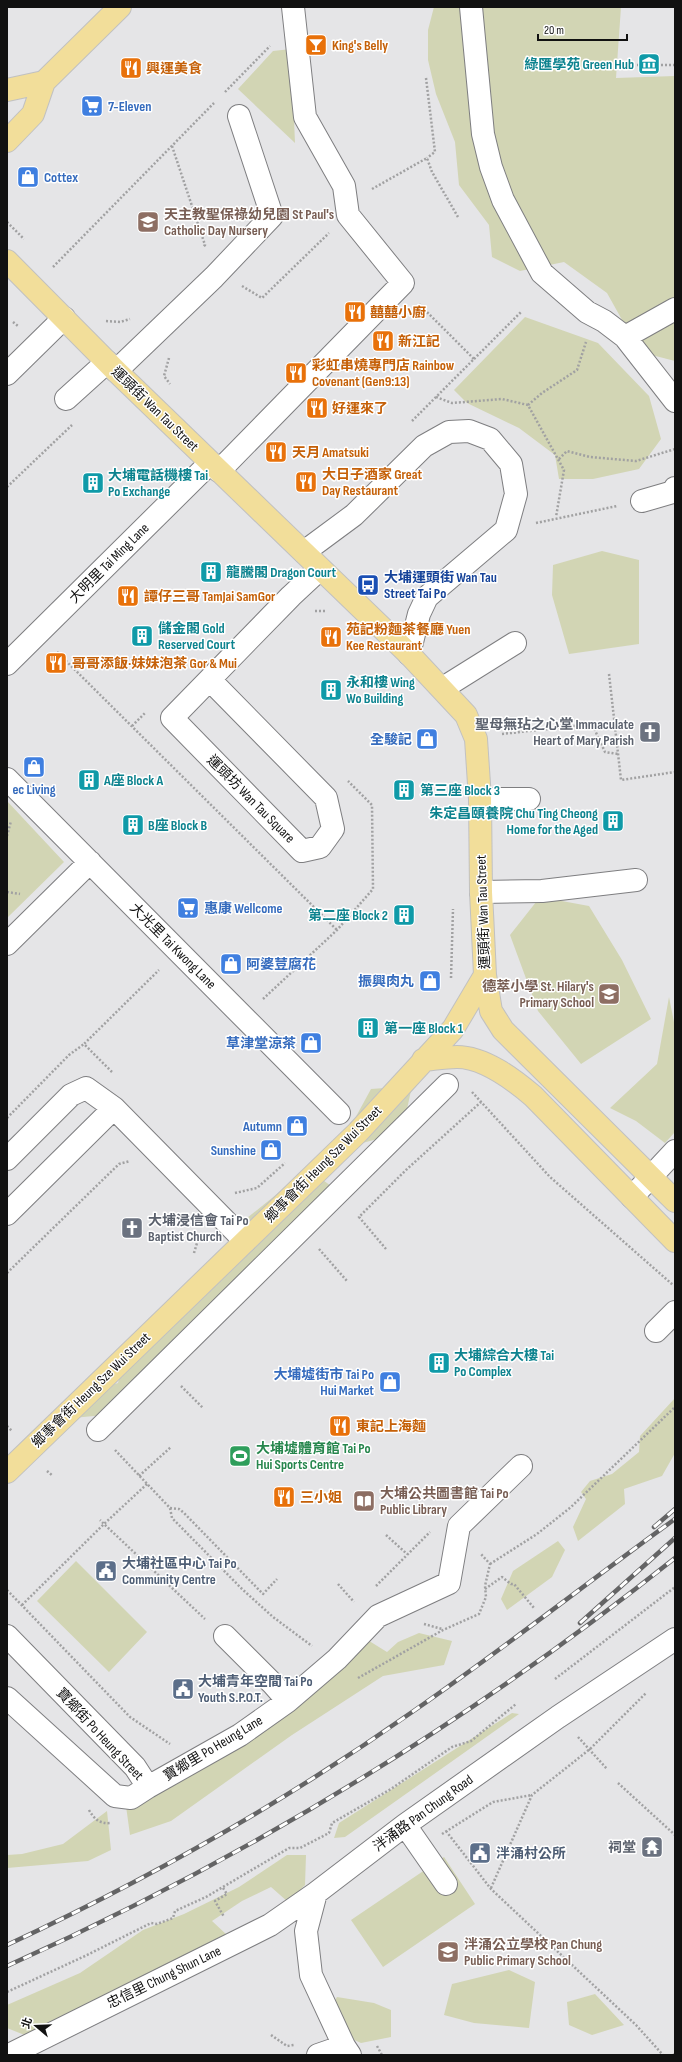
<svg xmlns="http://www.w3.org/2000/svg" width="682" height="2062" font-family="'Sofia Sans Condensed','Noto Sans TC',sans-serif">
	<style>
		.green { fill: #d2d5b4 }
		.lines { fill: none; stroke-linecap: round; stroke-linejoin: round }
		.minor-casing { stroke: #7e7e80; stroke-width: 24 }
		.major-casing { stroke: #c1c1c1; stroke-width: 24 }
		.path { stroke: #a1a1a2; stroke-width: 2.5; stroke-dasharray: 2 2; stroke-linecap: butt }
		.minor { stroke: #fff; stroke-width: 22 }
		.major { stroke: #f2de9a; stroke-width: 22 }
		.rail-casing { stroke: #646465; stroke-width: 4.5 }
		.rail { stroke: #fff; stroke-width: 3; stroke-dasharray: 9; stroke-linecap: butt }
		.labels { text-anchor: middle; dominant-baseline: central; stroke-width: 3; stroke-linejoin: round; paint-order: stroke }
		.food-label { font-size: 14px; font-weight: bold; fill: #c56008; stroke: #fff; text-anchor: start }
		.culture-label { font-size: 14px; font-weight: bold; fill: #0d838f; stroke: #fff; text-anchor: start }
		.shop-label { font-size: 14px; font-weight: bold; fill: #366cbe; stroke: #fff; text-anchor: end }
		.education-label { font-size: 14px; font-weight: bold; fill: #785e54; stroke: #fff; text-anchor: start }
		.street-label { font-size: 14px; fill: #111; stroke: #fff }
		.transit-label { font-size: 14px; font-weight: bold; fill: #164399; stroke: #fff; text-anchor: start }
		.worship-label { font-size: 14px; font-weight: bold; fill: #5b616d; stroke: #fff; text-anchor: end }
		.leisure-label { font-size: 14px; font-weight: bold; fill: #27864d; stroke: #fff; text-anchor: start }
		.service-label { font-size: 14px; font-weight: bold; fill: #4e5e75; stroke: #fff; text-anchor: start }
	</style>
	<rect width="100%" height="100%" fill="#e5e5e7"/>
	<!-- green -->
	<path class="green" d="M434,7H621L616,78L675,76V361L640,352L607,293L564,262L520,271L492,257L489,225L459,185L455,142L436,94L428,60V30Z
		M291,49L295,143L238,89L273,51Z
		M525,317L598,343L649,396L661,439L639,469L593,479H559L555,455L519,428L467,403L454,390Z
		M602,551L639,560V644L569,654L552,595L553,565Z
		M7,801L64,862L7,918Z
		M540,897L589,906L622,960L651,1019L581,1064L538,1011L510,935Z
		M669,997L675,1027V1132L665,1143L636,1121L610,1108L657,1064Z
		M412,1086L407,1109L381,1138L355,1145L347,1133L371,1089Z
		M308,1169L331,1186L197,1349L144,1374L104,1415L73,1418L74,1397L118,1383L128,1342L219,1257L247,1218Z
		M675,1398V1453L662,1476L624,1489L625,1504L578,1541L573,1527L586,1499L581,1492L590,1481L612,1474L639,1452L640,1436Z
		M558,1541L565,1550L552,1577L507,1610L501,1599L513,1571Z
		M76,1561L147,1632L109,1672L37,1601Z
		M419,1633L452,1641L444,1665L383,1676L292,1735L171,1821L130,1835L126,1806L366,1639L387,1652L398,1642Z
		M512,1713L519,1714L345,1837L334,1838L339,1823Z
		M107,1811L111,1850L88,1861L7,1868V1855L22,1854L63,1844Z
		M287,1855H306L305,1885L288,1902L271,1887L242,1901L212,1921L227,1935L27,2036L7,2028V2005L80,1973L143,1930L184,1914L239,1887Z
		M444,1857L475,1904L383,1967L351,1920Z
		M509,1970L535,1982L529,2028L474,2023L444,2015L452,1984Z
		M595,1994L624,2025L592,2035L569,2025L567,2002Z
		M337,1997L374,2003L391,2010V2037L361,2043L336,2032L324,2019Z"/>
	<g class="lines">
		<!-- minor casing -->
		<g class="minor-casing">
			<path id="minor" d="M471,7L483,134L491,167L503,200L542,273L587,312L604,321L625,337L675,401
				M625,337L675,309
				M116,371L214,277L272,216L239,116
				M7,374L64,318
				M66,399L107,362
				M219,471L403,283L348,215L344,186L305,117L293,7
				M642,501L673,492L675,488
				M304,552L354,515L424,446L449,432L469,431L490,439L511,464L516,494L506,530L427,597L419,614L409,654
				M7,664L210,463
				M210,680L326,798L333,829L320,847L302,851L172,718L291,596L320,569
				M443,688L515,643
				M7,779L339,1113
				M480,799H529
				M481,892L542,891L636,880
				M7,944L90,862
				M114,1108L245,1241
				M7,1159L71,1095L86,1088L114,1108L7,1214
				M632,1197L675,1151
				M656,1331L675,1312
				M98,1430L447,1085
				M7,1636L135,1767L148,1787L131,1798L115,1796L7,1698
				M225,1636L273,1684L288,1701
				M148,1787L240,1735L288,1701L337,1659L378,1616L449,1583L459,1526L521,1466
				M405,1825L446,1884
				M9,2055L270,1925L316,1893
				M318,2055L344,2046
				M350,2055L344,2046L311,1975L306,1931L316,1893L405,1825L558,1717L675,1639"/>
		</g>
		<!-- major casing -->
		<g class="major-casing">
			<path id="major" d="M7,90L44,82
				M7,141L33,114L44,82L120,7
				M7,261L116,371L409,654L466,715L476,739L480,799L481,892L485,975L491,1011L503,1030L675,1201
				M423,1060C434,1059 446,1057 457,1057C484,1057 513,1079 533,1096L675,1241
				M7,1472L358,1132L453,1029L485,975"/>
		</g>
		<!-- path -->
		<path class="path" d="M633,65H675
			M426,78L435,152L427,158
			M225,92L270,46
			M172,146L205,245L203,247
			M372,189L427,158L432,172L458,217
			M7,222L24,239
			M53,267L214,103
			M242,286L262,298L329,233
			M106,321L120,322L130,319
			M13,322L18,326
			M169,358L164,376L170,384
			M474,359L521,312
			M436,397L452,403L502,399L528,405L564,470L556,517
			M528,405L542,393L577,370L586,342
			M412,421L474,359L419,304
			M559,459L567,451L590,457L636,461L675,449
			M7,487L72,425
			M536,523L617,506
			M315,611H326
			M57,652L337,930
			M609,674L621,780L675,772
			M132,726L146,712
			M502,734L592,724L605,752L618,754
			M7,836L11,821
			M7,892L20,894
			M451,978L453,909
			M263,999L337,930L373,889L372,805L348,781
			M112,1072L84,1044L159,970
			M472,1092L550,1177L673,1285
			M7,1118L69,1055L84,1044
			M235,1193L257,1188L285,1163
			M319,1249L347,1281
			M386,1249L359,1217L406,1170L481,1102
			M194,1253L200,1233
			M7,1273L119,1164L130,1161
			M181,1386L203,1408
			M7,1426L12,1431
			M115,1450L170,1508L172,1518L242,1589L273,1617L312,1646
			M47,1471L53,1476
			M139,1476L171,1447
			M147,1484L104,1524L205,1619
			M170,1508L179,1509L184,1513L263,1594L277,1579
			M386,1535L407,1554
			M490,1564L537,1534L571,1507L675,1407
			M338,1584L354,1602
			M376,1586L430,1532
			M485,1589L502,1577L511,1584H514L534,1608
			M7,1590L130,1717L170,1744
			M22,1605L104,1524L100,1520
			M424,1624L442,1629
			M358,1678L443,1630L479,1614L486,1597L485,1586L490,1564L481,1554
			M555,1679L675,1587
			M578,1737L607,1769
			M618,1783L675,1835
			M89,1810C94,1819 100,1824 110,1823
			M446,1831L491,1889L636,2025L663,2055
			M442,1834L493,1802L532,1795
			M223,1888L227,1894L215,1901L224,1917
			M491,1888L532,1795L590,1749L646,1693
			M7,1992L85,1956L151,1923L157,1924L173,1918L175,1911L206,1897L289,1848H300L329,1833L332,1823L391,1789L452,1747L471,1741L516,1704
			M271,2035L287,2046L294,2045
			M377,2046L382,2055
			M673,2055L675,2054"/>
		<!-- minor -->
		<use href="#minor" class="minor"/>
		<!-- major -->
		<use href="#major" class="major"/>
		<!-- rail casing -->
		<g class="rail-casing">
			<path id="rail" d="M654,1527L675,1509
				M580,1623L675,1538
				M7,1945C149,1879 286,1801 415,1710C503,1649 588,1582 675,1519
				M7,1966C246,1859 470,1721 675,1558"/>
		</g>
		<!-- rail -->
		<use href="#rail" class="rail"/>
	</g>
	<!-- icons -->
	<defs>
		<g id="bar-square" transform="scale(1.15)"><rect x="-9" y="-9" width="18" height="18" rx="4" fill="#e8710a" stroke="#fff"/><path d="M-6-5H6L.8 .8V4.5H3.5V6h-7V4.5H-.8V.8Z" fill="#fff"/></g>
		<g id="museum-square" transform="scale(1.15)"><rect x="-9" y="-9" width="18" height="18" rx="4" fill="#0f9aa8" stroke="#fff"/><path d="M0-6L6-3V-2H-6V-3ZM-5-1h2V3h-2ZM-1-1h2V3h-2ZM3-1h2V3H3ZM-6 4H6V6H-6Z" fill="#fff"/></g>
		<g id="restaurant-square" transform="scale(1.15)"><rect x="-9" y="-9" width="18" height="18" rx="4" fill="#e8710a" stroke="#fff"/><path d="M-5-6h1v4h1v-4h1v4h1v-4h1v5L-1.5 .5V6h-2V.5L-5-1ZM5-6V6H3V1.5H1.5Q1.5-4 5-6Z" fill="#fff"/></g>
		<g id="supermarket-square" transform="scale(1.15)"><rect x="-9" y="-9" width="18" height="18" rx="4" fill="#3f7fe0" stroke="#fff"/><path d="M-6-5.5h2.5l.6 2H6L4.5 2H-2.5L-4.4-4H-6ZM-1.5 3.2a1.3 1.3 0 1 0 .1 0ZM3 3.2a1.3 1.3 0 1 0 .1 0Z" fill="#fff"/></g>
		<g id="shop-square" transform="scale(1.15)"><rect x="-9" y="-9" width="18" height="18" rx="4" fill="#3f7fe0" stroke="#fff"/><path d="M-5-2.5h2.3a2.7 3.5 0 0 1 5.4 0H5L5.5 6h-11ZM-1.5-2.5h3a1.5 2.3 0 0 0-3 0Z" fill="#fff"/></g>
		<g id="school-square" transform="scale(1.15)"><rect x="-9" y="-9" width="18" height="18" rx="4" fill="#8d6e63" stroke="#fff"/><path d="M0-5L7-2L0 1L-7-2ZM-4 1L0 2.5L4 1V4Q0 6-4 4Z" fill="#fff"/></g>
		<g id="building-square" transform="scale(1.15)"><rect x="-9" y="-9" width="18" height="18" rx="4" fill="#0f9aa8" stroke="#fff"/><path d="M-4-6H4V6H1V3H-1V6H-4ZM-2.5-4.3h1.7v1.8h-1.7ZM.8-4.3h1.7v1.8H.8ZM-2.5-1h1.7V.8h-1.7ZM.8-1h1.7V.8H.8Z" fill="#fff"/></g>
		<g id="bus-square" transform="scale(1.15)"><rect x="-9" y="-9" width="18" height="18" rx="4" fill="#1a4fb4" stroke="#fff"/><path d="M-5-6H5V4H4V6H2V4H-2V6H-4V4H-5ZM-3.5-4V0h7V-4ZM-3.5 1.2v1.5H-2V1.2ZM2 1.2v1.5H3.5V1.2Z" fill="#fff"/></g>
		<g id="church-square" transform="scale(1.15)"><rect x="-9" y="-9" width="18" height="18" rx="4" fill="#6b7280" stroke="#fff"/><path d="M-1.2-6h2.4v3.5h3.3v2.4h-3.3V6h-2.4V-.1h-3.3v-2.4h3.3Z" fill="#fff"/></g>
		<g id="stadium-square" transform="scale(1.15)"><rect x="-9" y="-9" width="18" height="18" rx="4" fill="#2e9e5b" stroke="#fff"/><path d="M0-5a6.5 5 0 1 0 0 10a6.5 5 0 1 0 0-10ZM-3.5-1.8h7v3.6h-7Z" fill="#fff"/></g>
		<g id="library-square" transform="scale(1.15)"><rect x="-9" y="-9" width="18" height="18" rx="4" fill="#8d6e63" stroke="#fff"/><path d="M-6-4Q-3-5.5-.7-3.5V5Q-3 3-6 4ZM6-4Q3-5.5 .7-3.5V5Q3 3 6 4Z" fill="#fff"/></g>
		<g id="civic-square" transform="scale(1.15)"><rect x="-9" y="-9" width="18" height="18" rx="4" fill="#5c6f8a" stroke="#fff"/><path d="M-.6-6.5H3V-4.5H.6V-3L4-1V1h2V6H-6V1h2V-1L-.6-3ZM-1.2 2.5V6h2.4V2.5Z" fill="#fff"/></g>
		<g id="temple-square" transform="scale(1.15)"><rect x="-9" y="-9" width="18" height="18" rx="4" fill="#6b7280" stroke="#fff"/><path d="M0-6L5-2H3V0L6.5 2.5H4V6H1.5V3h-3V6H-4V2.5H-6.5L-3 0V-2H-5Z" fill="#fff"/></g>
	</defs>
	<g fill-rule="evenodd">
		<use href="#bar-square" x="316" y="45"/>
		<use href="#museum-square" x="649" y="64"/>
		<use href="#restaurant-square" x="131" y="68"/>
		<use href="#supermarket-square" x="92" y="106"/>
		<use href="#shop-square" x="28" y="177"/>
		<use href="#school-square" x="148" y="222"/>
		<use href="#restaurant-square" x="355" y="312"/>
		<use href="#restaurant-square" x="383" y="341"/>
		<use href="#restaurant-square" x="296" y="373"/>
		<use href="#restaurant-square" x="317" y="408"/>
		<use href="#restaurant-square" x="276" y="452"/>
		<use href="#restaurant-square" x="306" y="482"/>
		<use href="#building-square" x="93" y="483"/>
		<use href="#building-square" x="211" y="572"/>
		<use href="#bus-square" x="368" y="585"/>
		<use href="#restaurant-square" x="128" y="596"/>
		<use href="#building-square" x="142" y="636"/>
		<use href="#restaurant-square" x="331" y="637"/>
		<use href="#restaurant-square" x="56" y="663"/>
		<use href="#building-square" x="331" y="690"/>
		<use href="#church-square" x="650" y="732"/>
		<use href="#shop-square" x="427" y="739"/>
		<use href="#shop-square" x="34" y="767"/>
		<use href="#building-square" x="89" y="780"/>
		<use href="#building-square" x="404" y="790"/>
		<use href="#building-square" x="613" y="821"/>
		<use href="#building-square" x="133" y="825"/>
		<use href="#supermarket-square" x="188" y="908"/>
		<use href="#building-square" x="404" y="915"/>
		<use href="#shop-square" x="231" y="964"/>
		<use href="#shop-square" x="430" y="981"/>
		<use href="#school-square" x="609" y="994"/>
		<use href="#building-square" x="368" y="1028"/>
		<use href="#shop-square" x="311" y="1043"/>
		<use href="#shop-square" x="297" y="1126"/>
		<use href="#shop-square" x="271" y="1150"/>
		<use href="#church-square" x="132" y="1228"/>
		<use href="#building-square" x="439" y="1363"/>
		<use href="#shop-square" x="390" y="1382"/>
		<use href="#restaurant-square" x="340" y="1426"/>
		<use href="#stadium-square" x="240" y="1456"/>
		<use href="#restaurant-square" x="284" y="1497"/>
		<use href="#library-square" x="364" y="1501"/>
		<use href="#civic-square" x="106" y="1571"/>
		<use href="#civic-square" x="183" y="1689"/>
		<use href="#temple-square" x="652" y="1847"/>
		<use href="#civic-square" x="480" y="1853"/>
		<use href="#school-square" x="448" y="1952"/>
	</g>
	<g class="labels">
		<!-- food labels -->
		<g class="food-label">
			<text x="332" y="45">King's Belly</text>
			<text x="146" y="68">興運美食</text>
			<text x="370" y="312">囍囍小廚</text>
			<text x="398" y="341">新江記</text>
			<text x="312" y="365">彩虹串燒專門店 Rainbow<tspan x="312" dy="16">Covenant (Gen9:13)</tspan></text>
			<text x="332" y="408">好運來了</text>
			<text x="292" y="452">天月 Amatsuki</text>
			<text x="322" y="474">大日子酒家 Great<tspan x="322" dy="16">Day Restaurant</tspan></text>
			<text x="144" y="596">譚仔三哥 TamJai SamGor</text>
			<text x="346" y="629">苑記粉麵茶餐廳 Yuen<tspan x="346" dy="16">Kee Restaurant</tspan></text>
			<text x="72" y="663">哥哥添飯·妹妹泡茶 Gor &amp; Mui</text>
			<text x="356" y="1426">東記上海麵</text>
			<text x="300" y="1497">三小姐</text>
		</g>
		<!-- culture labels -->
		<g class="culture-label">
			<text x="634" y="64" text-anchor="end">綠匯學苑 Green Hub</text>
			<text x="108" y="475">大埔電話機樓 Tai<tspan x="108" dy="16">Po Exchange</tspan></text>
			<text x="226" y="572">龍騰閣 Dragon Court</text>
			<text x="158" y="628">儲金閣 Gold<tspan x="158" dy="16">Reserved Court</tspan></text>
			<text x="346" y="682">永和樓 Wing<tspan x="346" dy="16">Wo Building</tspan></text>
			<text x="104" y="780">A座 Block A</text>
			<text x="420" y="790">第三座 Block 3</text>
			<text x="598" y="813" text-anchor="end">朱定昌頤養院 Chu Ting Cheong<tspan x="598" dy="16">Home for the Aged</tspan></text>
			<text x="148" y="825">B座 Block B</text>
			<text x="388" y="915" text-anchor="end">第二座 Block 2</text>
			<text x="384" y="1028">第一座 Block 1</text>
			<text x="454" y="1355">大埔綜合大樓 Tai<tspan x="454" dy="16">Po Complex</tspan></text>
		</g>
		<!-- shop labels -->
		<g class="shop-label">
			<text x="108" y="106" text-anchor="start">7-Eleven</text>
			<text x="44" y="177" text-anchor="start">Cottex</text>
			<text x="412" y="739">全駿記</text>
			<text x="34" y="789" text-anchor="middle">ec Living</text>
			<text x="204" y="908" text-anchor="start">惠康 Wellcome</text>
			<text x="246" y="964" text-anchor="start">阿婆荳腐花</text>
			<text x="414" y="981">振興肉丸</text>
			<text x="296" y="1043">草津堂涼茶</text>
			<text x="282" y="1126">Autumn</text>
			<text x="256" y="1150">Sunshine</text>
			<text x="374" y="1374">大埔墟街市 Tai Po<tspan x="374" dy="16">Hui Market</tspan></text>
		</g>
		<!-- education labels -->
		<g class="education-label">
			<text x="164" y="214">天主教聖保祿幼兒園 St Paul's<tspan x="164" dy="16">Catholic Day Nursery</tspan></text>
			<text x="594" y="986" text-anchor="end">德萃小學 St. Hilary's<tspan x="594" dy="16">Primary School</tspan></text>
			<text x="380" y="1493">大埔公共圖書館 Tai Po<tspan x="380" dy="16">Public Library</tspan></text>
			<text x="464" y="1944">泮涌公立學校 Pan Chung<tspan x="464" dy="16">Public Primary School</tspan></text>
		</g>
		<!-- street labels -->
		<g class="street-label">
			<text transform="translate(155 409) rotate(44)">運頭街 Wan Tau Street</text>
			<text transform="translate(109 563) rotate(-45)">大明里 Tai Ming Lane</text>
			<text transform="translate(251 799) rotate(45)">運頭坊 Wan Tau Square</text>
			<text transform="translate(483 912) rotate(-92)">運頭街 Wan Tau Street</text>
			<text transform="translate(173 946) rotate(45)">大光里 Tai Kwong Lane</text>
			<text transform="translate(323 1164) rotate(-45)">鄉事會街 Heung Sze Wui Street</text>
			<text transform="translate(91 1390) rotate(-44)">鄉事會街 Heung Sze Wui Street</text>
			<text transform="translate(100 1734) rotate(47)">寶鄉街 Po Heung Street</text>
			<text transform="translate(213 1748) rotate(-31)">寶鄉里 Po Heung Lane</text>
			<text transform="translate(423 1813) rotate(-36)">泮涌路 Pan Chung Road</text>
			<text transform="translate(164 1977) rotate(-26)">忠信里 Chung Shun Lane</text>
		</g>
		<!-- transit labels -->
		<g class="transit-label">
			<text x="384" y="577">大埔運頭街 Wan Tau<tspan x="384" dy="16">Street Tai Po</tspan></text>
		</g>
		<!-- worship labels -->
		<g class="worship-label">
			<text x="634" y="724">聖母無玷之心堂 Immaculate<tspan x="634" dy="16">Heart of Mary Parish</tspan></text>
			<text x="148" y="1220" text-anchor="start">大埔浸信會 Tai Po<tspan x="148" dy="16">Baptist Church</tspan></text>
			<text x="636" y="1847">祠堂</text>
		</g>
		<!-- leisure labels -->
		<g class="leisure-label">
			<text x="256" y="1448">大埔墟體育館 Tai Po<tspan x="256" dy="16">Hui Sports Centre</tspan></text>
		</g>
		<!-- service labels -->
		<g class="service-label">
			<text x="122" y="1563">大埔社區中心 Tai Po<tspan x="122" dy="16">Community Centre</tspan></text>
			<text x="198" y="1681">大埔青年空間 Tai Po<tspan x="198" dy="16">Youth S.P.O.T.</tspan></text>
			<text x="496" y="1853">泮涌村公所</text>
		</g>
	</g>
	<!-- border -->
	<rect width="682" height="2062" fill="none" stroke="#111111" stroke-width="16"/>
	<!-- north arrow -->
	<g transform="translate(36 2026) rotate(289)" stroke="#ffffff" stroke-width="3" paint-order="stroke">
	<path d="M0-3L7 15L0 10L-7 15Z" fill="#111111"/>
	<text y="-6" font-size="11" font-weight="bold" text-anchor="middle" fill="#111111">北</text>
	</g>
	<!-- scale -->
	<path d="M538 34v6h89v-6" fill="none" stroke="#111111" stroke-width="2"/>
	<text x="544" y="34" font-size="12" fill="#111111" stroke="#ffffff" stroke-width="3" paint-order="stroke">20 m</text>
</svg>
